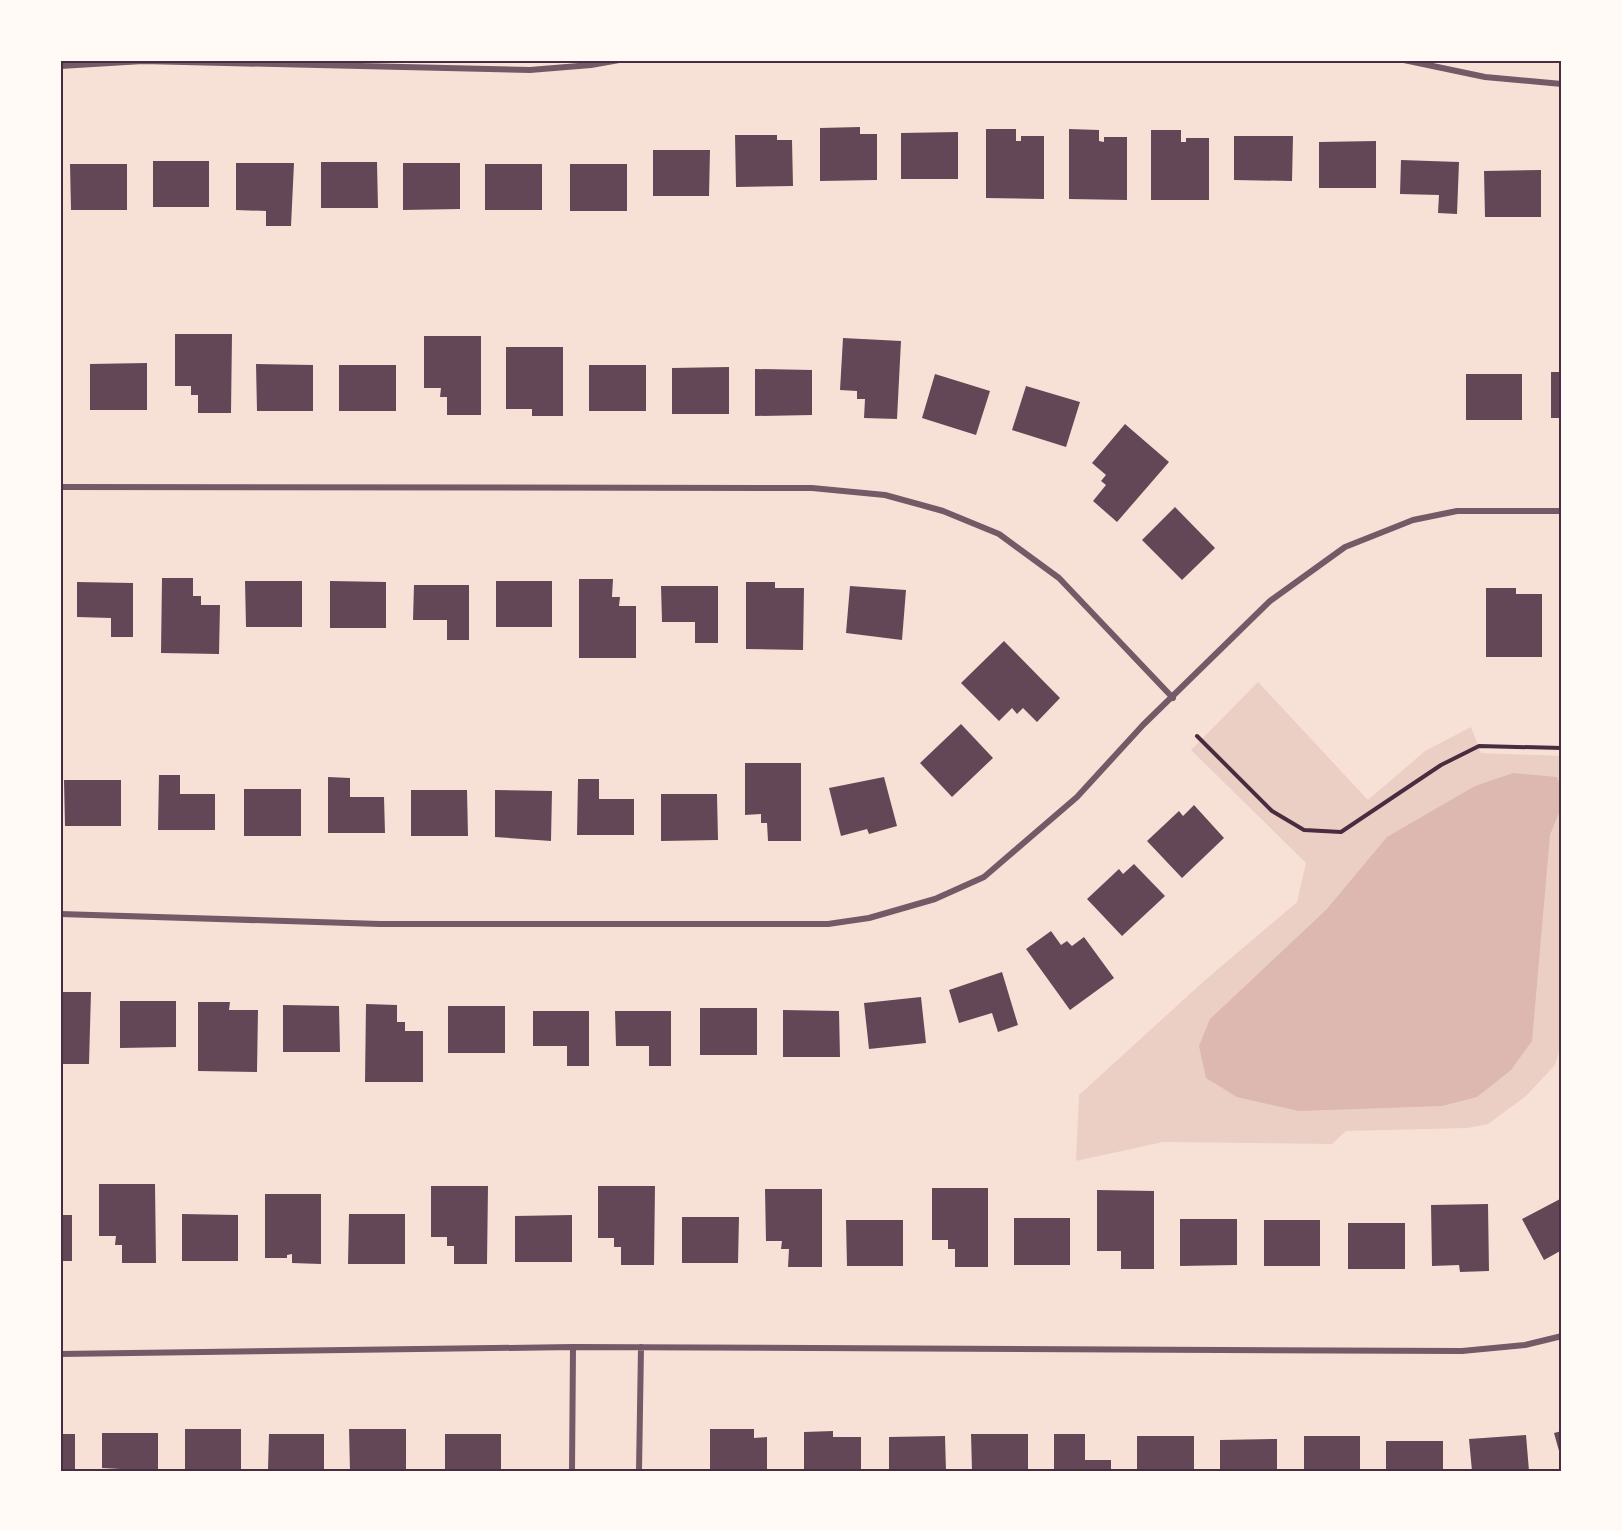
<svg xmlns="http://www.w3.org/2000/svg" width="1622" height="1531" font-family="Raleway,sans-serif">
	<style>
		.green { fill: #ebcfc5 }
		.water { fill: #dcb8b0 }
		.building { fill: #644757 }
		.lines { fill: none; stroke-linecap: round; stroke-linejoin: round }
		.path { stroke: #4a2c40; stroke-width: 4 }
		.minor { stroke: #755966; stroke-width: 6 }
		.neatline { fill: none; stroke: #4a2c40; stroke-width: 2 }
	</style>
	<rect width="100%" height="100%" fill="#f7e1d7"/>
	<!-- green -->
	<path class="green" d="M1258,682L1368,800L1425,751L1471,727L1481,753L1562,756V1041L1555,1065L1526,1096L1488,1124L1468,1128L1346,1131L1332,1144L1163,1142L1076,1161L1079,1095L1204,981L1297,902L1306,863L1191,750Z"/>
	<!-- water -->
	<path class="water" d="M1513,773L1557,777C1568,798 1558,815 1550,835L1532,1041L1511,1070L1477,1097L1442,1106L1299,1111L1237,1097L1206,1078L1199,1046L1210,1019L1326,910L1387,837L1475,786Z"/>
	<!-- building -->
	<path class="building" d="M860,127V134H877V180L820,181V128Z
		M986,129H1016V141H1021V136H1044V199L986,198Z
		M1069,129L1099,130V141L1104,142V137H1127V200L1069,199Z
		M1151,130H1181V142H1186V138H1209V200H1151Z
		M958,132V179H901V133Z
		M735,135H777V140H792L793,186L736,187Z
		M1234,136H1293L1292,181L1234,180Z
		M1376,141V188H1319V142Z
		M653,150H710L709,196H653Z
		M1401,160L1459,162L1457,214L1438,213L1439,195L1400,194Z
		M153,161H209V207H153Z
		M321,162H377L378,208H321Z
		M236,163H294L291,226H266V211L236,210Z
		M403,163H460V209L403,210Z
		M70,164H127V210H71Z
		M485,164H542V210H485Z
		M570,164H627V211H570Z
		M1541,170V217H1485L1484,171Z
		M175,334H232L231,413H198V395H191V386H175Z
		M424,336H481V415H447V397H440L441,388H424Z
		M843,338L901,341L897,419L864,418L865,399H857V391L840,390Z
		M506,347H563V416H532V409H506Z
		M147,363V410H90V364Z
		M256,364L313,365V411H257Z
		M339,365H396V411H339Z
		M589,365H646V411H589Z
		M729,367V414H672V368Z
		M755,369L812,370V415L755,416Z
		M1551,372H1562V418H1551Z
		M935,374L990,391L976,435L922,418Z
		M1466,374H1522V420H1466Z
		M1026,386L1080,402L1066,447L1012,430Z
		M1125,424L1169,462L1117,522L1093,501L1106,485L1101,481L1106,475L1092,463Z
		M1175,507L1215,548L1182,580L1142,540Z
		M162,578H193V596H201V605H220L219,654L161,653Z
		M579,579H613L612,597H620L619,606H636V658H579Z
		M245,581H302V627H246Z
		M330,581L386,582V628H330Z
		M496,581H552V627H496Z
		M77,582L133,583V637H111V618L77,617Z
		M746,582H775V588H804L803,650L746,649Z
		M414,585H469V640H447V620H413Z
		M661,586H718V643H695V622H662Z
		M850,586L906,590L902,640L846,633Z
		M1486,588H1516V594H1542V657H1486Z
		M1004,641L1060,698L1037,722L1023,708L1017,714L1012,708L999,721L961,683Z
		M961,724L993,758L952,797L920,763Z
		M745,763H801V841H768L767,823H761V814L745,815Z
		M159,775H180V794H215V830H158Z
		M328,777L350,778V797H384L385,833H328Z
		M884,777L897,826L869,834L867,829L841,836L829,788Z
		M578,779H599V799H634V835H577Z
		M64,780H121V826H65Z
		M244,789H301V836H244Z
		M411,790H467L468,836H411Z
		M495,790L552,791L551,841L495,837Z
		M661,794H717L718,840L661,841Z
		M1194,805L1224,838L1182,878L1147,841L1179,811L1183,816Z
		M1134,864L1165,896L1122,936L1087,899L1119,869L1123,874Z
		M1051,931L1061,945L1067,941L1072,946L1084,937L1114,978L1070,1010L1026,949Z
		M1002,972L1018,1025L998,1032L992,1013L959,1023L949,990Z
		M60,992H91L89,1064H60Z
		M921,997L926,1043L869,1049L864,1003Z
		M120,1001H176V1047L120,1048Z
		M198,1002H230L229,1010H258L257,1072L198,1071Z
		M366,1004L397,1005V1022H405V1031H423V1082H365Z
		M283,1005L339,1006L340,1052H283Z
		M448,1006H505V1053H448Z
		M700,1008H757V1055H700Z
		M783,1010L839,1011L840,1057H783Z
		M533,1011H589V1066H567V1046H533Z
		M615,1011H671V1066H649V1046H616Z
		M99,1184H155L156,1263H122V1245H115L116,1236H99Z
		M431,1186H488L487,1264H454V1246H447V1237H431Z
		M598,1186H655L654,1265H621V1247H614V1238H598Z
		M932,1188H988V1267H955V1249H948V1240H932Z
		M765,1189H822V1267H788L789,1249H781L782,1241H766Z
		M1097,1190L1154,1191V1269H1121V1251H1097Z
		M265,1194H321V1264L292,1263V1254L287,1255V1258H265Z
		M1562,1198V1250L1544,1260L1522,1219Z
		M1488,1204L1489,1271L1460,1272L1459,1265L1432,1266L1431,1205Z
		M182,1214L238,1215V1261H182Z
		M349,1214H405V1264H348Z
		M60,1215H72V1261H60Z
		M572,1215V1262H515V1216Z
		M682,1217H739L738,1263H682Z
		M1014,1218H1070V1265H1014Z
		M1180,1219H1237V1265L1180,1266Z
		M846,1220H903V1266H847Z
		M1264,1220H1320V1266H1264Z
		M1348,1223H1405V1269H1348Z
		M185,1429H241V1471H185Z
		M349,1429H406V1471H350Z
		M710,1429H754V1438L767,1437V1471H710Z
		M833,1431V1437H861V1471H804V1432Z
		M1562,1431V1458H1561L1554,1433Z
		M102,1433H158V1471L102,1468Z
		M60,1434H75V1471H60Z
		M269,1434H324V1471L268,1469Z
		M445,1434H501V1471H445Z
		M971,1434H1028V1471H972Z
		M1054,1434H1085V1460H1111V1471H1054Z
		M1526,1435L1529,1471H1472L1469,1439Z
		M945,1436L946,1471H889V1437Z
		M1137,1436H1194V1471H1137Z
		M1304,1436H1360V1471H1304Z
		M1277,1439V1471H1220V1440Z
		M1386,1441H1443V1471H1386Z"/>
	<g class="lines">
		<!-- path -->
		<path class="path" d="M1197,736L1272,811L1304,830L1341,832L1441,765L1479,746L1562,748"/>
		<!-- minor -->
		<path class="minor" d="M1404,60L1485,77L1562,84
			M60,66L143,61L530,70L591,65L619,60
			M60,487L812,488L885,495L943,511L999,534L1059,578L1173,698
			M60,914L380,924H828L869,918L935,899L984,877L1077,797L1143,725L1270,601L1345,547L1413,520L1457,511H1562
			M60,1354L573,1347L1462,1351L1525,1345L1562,1336
			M572,1471L573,1347
			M639,1471L641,1347"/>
	</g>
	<!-- border -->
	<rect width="1622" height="1531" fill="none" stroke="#fffaf5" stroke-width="123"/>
	<rect x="62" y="62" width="1498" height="1408" class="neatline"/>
</svg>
